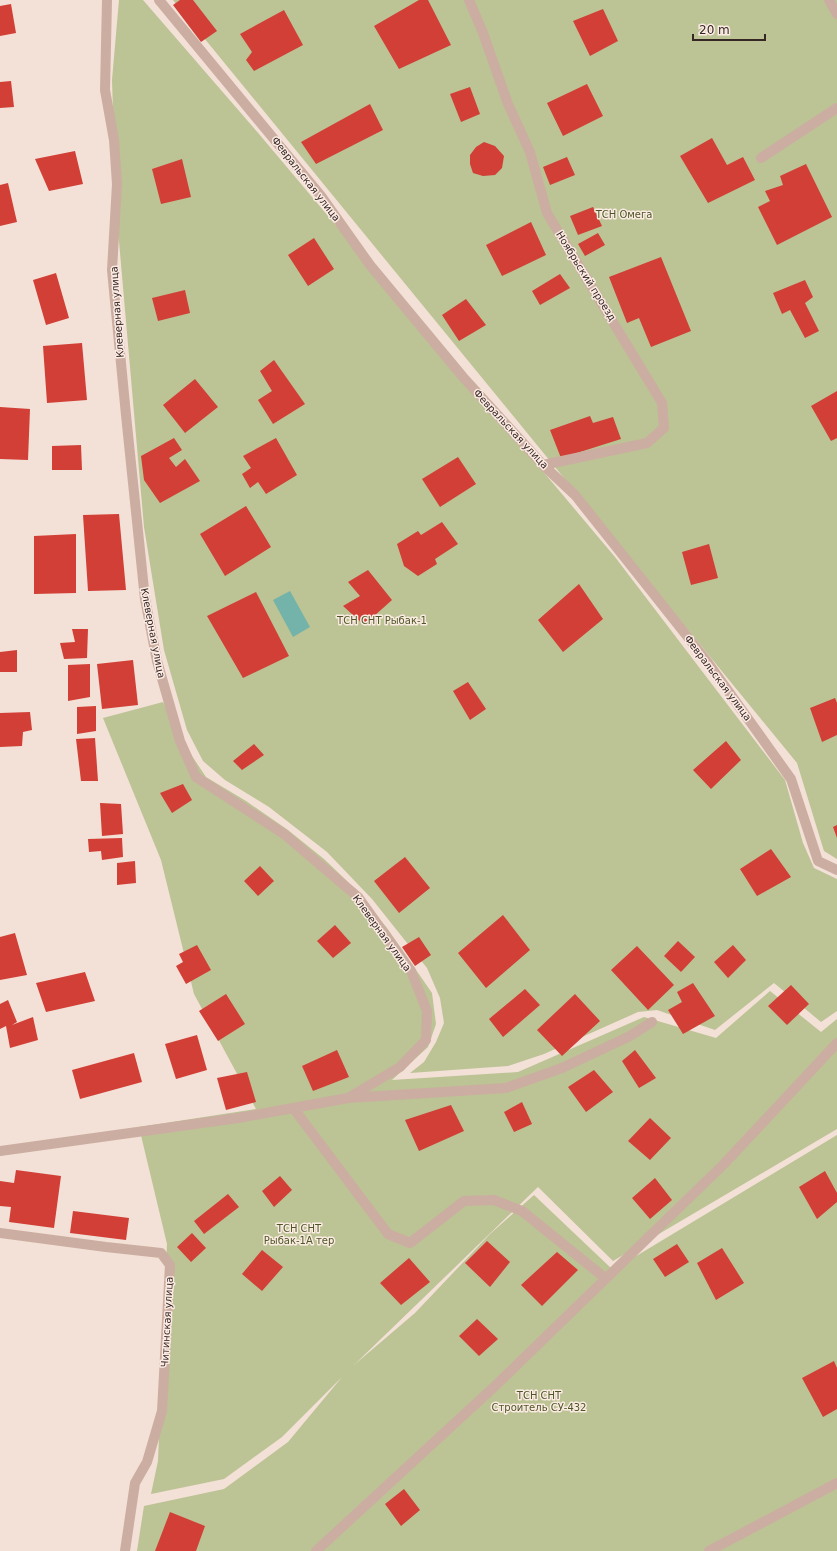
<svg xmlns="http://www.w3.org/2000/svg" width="837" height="1551" font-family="'DejaVu Sans',sans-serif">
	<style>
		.green { fill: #bcc395 }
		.water { fill: #73b3a9 }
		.building { fill: #d13f36 }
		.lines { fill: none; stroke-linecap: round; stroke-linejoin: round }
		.service { stroke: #ccada1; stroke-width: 10 }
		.labels { text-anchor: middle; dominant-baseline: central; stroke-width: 3; stroke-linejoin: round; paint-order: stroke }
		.street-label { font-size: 10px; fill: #362725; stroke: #fbebe3 }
		.park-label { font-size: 10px; fill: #4d5626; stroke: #fbebe3 }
	</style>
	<rect width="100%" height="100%" fill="#f3e0d6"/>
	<!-- green -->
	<path class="green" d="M119,0H143L259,134L615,557L785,780L803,843L814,868L837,879V1011L821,1022L774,983L715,1030L657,1010L638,1012L544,1054L508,1066L410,1073L424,1062L436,1042L444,1023L440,998L427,968L372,899L327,852L269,807L225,780L203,761L187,730L164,650L144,527L116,207L112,80Z
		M173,0H837V859L824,851L797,763Z
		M163,702L192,756L206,777L246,801L288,830L324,859L346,880L387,928L432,993L436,1024L428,1047L392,1080L518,1072L644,1017L716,1038L770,991L821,1032L837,1019V1129L613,1261L538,1187L354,1365L415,1313L490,1234L534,1195L613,1270L837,1135V1551H137L144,1506L224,1489L288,1442L342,1377L282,1437L224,1479L151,1494L158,1461L167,1244L139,1127L256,1109L194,994L161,860L103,718Z"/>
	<!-- water -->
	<path class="water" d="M290,591L310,627L293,637L273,600Z"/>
	<!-- building -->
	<path class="building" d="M180,0H193L217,31L201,42L173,5Z
		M419,0H428L451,45L399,69L374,26Z
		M11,4L16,33L0,36V6Z
		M603,9L618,41L590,56L573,21Z
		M284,10L303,45L254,71L246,60L252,52L240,34Z
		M11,81L14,107L0,108V82Z
		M587,84L603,116L563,136L547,103Z
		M470,87L480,114L461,122L450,94Z
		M370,104L383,130L316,164L301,142Z
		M712,138L727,165L743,157L755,180L708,203L680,156Z
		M484,142L495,146L504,156L502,168L495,175L483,176L473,173L470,164V155L476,147Z
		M75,151L83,184L49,191L35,159Z
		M567,157L575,175L550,185L543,167Z
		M182,159L191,197L161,204L152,169Z
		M806,164L832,217L777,245L758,207L770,201L765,191L783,185L780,176Z
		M8,183L17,222L0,226V185Z
		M593,207L602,226L578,235L570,216Z
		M531,222L546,255L502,276L486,245Z
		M598,233L605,245L585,256L578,244Z
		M314,238L334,269L308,286L288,255Z
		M661,257L691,331L651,347L639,318L627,323L609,277Z
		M56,273L69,318L46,325L33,280Z
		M560,274L570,288L540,305L532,291Z
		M805,280L813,297L805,303L819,331L805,338L790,310L782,314L773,293Z
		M185,290L190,313L158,321L152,298Z
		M466,299L486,325L459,341L442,315Z
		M82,343L87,400L47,403L43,346Z
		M274,360L305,404L273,424L258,400L272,391L260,371Z
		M195,379L218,407L185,433L163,405Z
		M837,391V438L831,441L811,406Z
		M0,407L30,409L28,460L0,459Z
		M590,416L593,423L613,417L621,439L561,458L550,430Z
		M174,438L182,450L169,458L176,467L185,459L200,481L160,503L144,480L141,456Z
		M276,438L297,475L266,494L258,482L250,488L242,474L251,468L243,456Z
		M81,445L82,470H52V446Z
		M458,457L476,484L440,507L422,479Z
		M246,506L271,547L225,576L200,534Z
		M119,514L126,590L88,591L83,515Z
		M442,522L458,544L435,559L437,564L418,576L404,566L397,544L418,531L421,535Z
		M76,534V593L34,594V536Z
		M709,544L718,578L691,585L682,552Z
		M368,570L392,600L364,625L343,606L360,596L348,582Z
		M579,584L603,619L563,652L538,620Z
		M256,592L289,656L243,678L207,616Z
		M72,629H88L87,658L64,659L60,643L75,642Z
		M17,650V672H0V652Z
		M133,660L138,705L102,709L97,664Z
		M90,664V697L68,701V665Z
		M468,682L486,709L470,720L453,691Z
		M835,698L837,703V735L822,742L810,708Z
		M96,706V731L77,734V707Z
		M30,712L32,730L23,732L22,746L0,747V713Z
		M95,738L98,781H81L76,739Z
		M726,741L741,760L711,789L693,770Z
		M254,744L264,755L242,770L233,761Z
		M183,784L192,800L172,813L160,793Z
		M100,803L121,804L123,834L102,836Z
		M837,825V838L833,827Z
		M122,838L123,857L102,860L101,851L89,852L88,839Z
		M771,849L791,877L757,896L740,869Z
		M405,857L430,888L399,913L374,881Z
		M135,861L136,883L117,885V863Z
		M260,866L274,881L258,896L244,881Z
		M503,915L530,950L486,988L458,953Z
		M335,925L351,943L333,958L317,941Z
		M15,933L27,975L0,980V937Z
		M419,937L431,955L415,966L402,947Z
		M678,941L695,957L681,972L664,956Z
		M197,945L211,970L186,984L176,966L183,962L179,954Z
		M733,945L746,960L728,978L714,962Z
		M637,946L674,985L648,1010L611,970Z
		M85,972L95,1001L46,1012L36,983Z
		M693,983L715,1016L683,1034L668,1010L682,1002L677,992Z
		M791,985L809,1004L787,1025L768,1006Z
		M525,989L540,1005L503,1037L489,1019Z
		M226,994L245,1024L218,1041L199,1011Z
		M575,994L600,1021L562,1056L537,1030Z
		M8,1000L17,1022L12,1025L33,1017L38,1040L10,1048L6,1026L0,1029V1004Z
		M197,1035L207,1070L176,1079L165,1044Z
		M337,1050L349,1077L313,1091L302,1066Z
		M635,1050L656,1078L639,1088L622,1061Z
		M134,1053L142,1082L80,1099L72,1070Z
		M594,1070L613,1092L586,1112L568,1087Z
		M247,1072L256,1102L226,1110L217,1078Z
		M522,1102L532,1124L514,1132L504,1112Z
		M451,1105L464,1131L419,1151L405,1120Z
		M650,1118L671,1138L650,1160L628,1141Z
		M16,1170L61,1176L54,1228L9,1222L11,1207L0,1206V1181L14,1183Z
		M825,1171L837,1193V1202L817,1219L799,1187Z
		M280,1176L292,1190L274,1207L262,1191Z
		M655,1178L672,1200L650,1219L632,1198Z
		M228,1194L239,1207L204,1234L194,1221Z
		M73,1211L129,1218L126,1240L70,1233Z
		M192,1233L206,1248L191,1262L177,1247Z
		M487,1241L510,1262L490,1287L465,1263Z
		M677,1244L689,1262L665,1277L653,1259Z
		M722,1248L744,1283L716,1300L697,1263Z
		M262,1250L283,1267L262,1291L242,1274Z
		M557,1252L578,1270L542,1306L521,1285Z
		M409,1258L430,1282L401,1305L380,1283Z
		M477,1319L498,1339L479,1356L459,1336Z
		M834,1361L837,1368V1409L823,1417L802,1378Z
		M404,1489L420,1510L401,1526L385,1504Z
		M170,1512L205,1526L196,1551H155Z"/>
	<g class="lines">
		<!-- service -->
		<path class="service" d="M107,0L105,90L114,140L117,184L112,270L126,415L145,599L157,661L180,741L196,777L284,834L358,897L411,971L427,1011L426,1040L400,1067L348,1098
			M159,0L321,196L370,265L463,377L543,465L575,495L706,660L791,779L818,861L837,870
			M469,0L483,33L508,104L530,152L547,213L662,403L664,428L647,443L543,465
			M829,0L837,14
			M761,158L837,108
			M294,1109L388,1234L410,1243L464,1201L494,1200L522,1211L605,1278
			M0,1151L238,1118L348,1098L506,1088L562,1068L630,1036L652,1022
			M0,1233L106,1247L161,1253L170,1265L162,1411L147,1462L135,1483L125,1551
			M316,1551L494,1387L724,1164L837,1043
			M709,1551L837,1483"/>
	</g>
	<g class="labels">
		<!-- street labels -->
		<g class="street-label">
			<text transform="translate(306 179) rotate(52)">Февральская улица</text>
			<text transform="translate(586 276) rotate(58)">Ноябрьский проезд</text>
			<text transform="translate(117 312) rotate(-94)">Клеверная улица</text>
			<text transform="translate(511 429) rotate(47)">Февральская улица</text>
			<text transform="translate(153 633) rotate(79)">Клеверная улица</text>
			<text transform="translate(718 678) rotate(53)">Февральская улица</text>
			<text transform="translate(382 933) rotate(54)">Клеверная улица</text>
			<text transform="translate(167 1322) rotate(-87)">Читинская улица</text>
		</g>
		<!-- park labels -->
		<g class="park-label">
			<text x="624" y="214">ТСН Омега</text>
			<text x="382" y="620">ТСН СНТ Рыбак-1</text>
			<text x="299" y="1228">ТСН СНТ<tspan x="299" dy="12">Рыбак-1А тер</tspan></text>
			<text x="539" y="1395">ТСН СНТ<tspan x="539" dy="12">Строитель СУ-432</tspan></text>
		</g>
	</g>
	<!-- scale -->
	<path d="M693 34v6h72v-6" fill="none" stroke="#362725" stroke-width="2"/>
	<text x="699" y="34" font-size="12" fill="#362725" stroke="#fbebe3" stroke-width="3" paint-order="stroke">20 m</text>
</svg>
